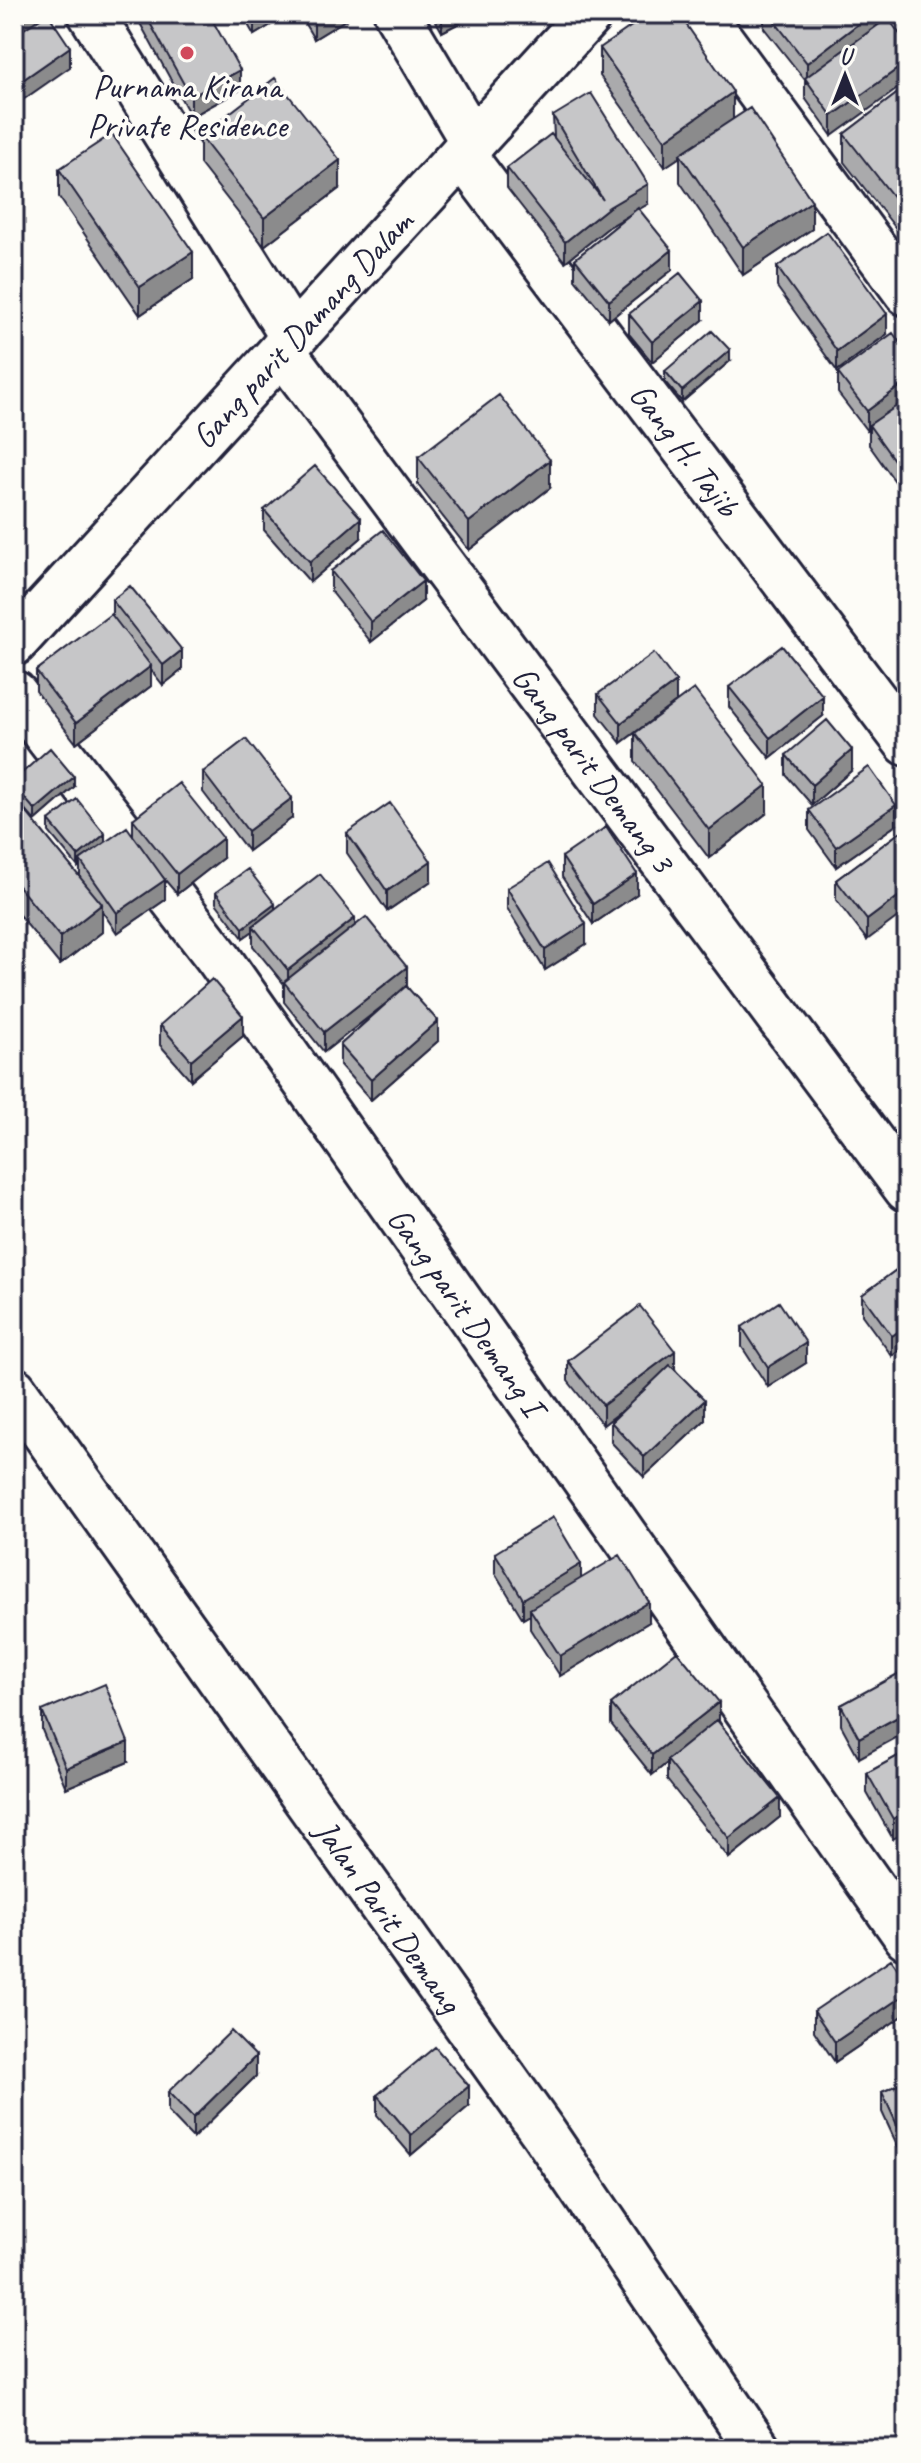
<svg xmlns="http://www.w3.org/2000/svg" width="921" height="2463" font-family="Caveat,sans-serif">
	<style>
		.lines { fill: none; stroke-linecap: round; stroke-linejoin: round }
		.minor-casing { stroke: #22223b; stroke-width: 50 }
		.minor { stroke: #fdfcf7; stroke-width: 44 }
		.wall { fill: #aaaaac; stroke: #22223b; stroke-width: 2 }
		.shaded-wall { fill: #8b8b8c; stroke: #22223b; stroke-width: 2 }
		.building { fill: #c6c6c8; stroke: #22223b; stroke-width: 2 }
		.poi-dot { fill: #d1495b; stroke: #fdfcf7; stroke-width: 3 }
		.labels { text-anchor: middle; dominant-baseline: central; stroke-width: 7; stroke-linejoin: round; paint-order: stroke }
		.poi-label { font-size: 34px; fill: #22223b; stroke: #fdfcf7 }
		.street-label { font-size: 34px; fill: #22223b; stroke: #fdfcf7 }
	</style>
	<rect width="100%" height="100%" fill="#fdfcf7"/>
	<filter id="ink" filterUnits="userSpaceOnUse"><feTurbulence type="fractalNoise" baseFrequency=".0125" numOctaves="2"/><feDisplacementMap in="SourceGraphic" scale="16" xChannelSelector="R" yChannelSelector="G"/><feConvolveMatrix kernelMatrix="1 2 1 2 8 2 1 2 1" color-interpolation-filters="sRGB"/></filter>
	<g filter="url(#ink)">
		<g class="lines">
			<!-- minor casing -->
			<g class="minor-casing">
				<g id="minor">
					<path d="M91,14L293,337"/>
					<path d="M397,14L473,142"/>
					<path d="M702,14L907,293"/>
					<path id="s1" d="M462,154L907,743"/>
					<path id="s2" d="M282,350L907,1189"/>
					<path id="s3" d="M14,643L590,14"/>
					<path id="s4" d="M14,693L219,959L907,1937"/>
					<path id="s5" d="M14,1390L543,2132L758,2449"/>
				</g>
			</g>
			<!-- minor -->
			<use href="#minor" class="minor"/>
		</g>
		<!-- wall -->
		<path class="wall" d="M135,14H209L240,90L191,117Z
			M242,14H289L254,35Z
			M299,14H355L314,39Z
			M432,14H477L442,32Z
			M764,14H877L832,136L805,98V80L764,28Z
			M600,48L733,118L812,229L743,275L680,182V157L665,167L600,76Z
			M907,86V262L905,259V240L844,162V134Z
			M553,116L648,204L639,209L672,270L609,320L575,279V259L628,216L609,227L565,262L507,188V168L554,137Z
			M200,136L340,188L264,246L200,164Z
			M59,169L193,279L140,315L59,197Z
			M777,267L887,334L837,371L777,287Z
			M629,314L703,320L652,362L629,334Z
			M907,352V500L906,481L899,487L869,445V430L867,431L838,393V373Z
			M730,361L682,402L665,382V371Z
			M418,457L550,488L469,550L418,485Z
			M264,510L361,538L310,582L264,530Z
			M331,571L423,601L371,642L331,591Z
			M112,600L182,670L163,685L151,670V686L76,743L36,691V671L112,615Z
			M729,687L823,716L770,758L729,707Z
			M598,694L676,702L621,743L598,714Z
			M635,733L767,813L709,858L635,761Z
			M786,755L852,770L812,805L786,775Z
			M203,772L292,818L248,851L203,792Z
			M14,780L74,787L35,821L14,797Z
			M14,797L80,878V865L78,867L49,832V821L105,842L133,835V819L223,858L177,894L160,874L165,900L117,933L102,911V932L60,965L14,909Z
			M809,810L896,825L836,867L809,830Z
			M907,827L867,940L836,900V880Z
			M347,833L431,881L387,911L347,853Z
			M562,857L637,894L593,924L562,877Z
			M507,888L586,944L545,970L507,908Z
			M216,892L275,908L355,926L407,986L438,1041L371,1100L340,1065V1045L390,1000L324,1052L284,1002V984L253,946V931L243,938L216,903Z
			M160,1025L243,1036L191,1080L160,1045Z
			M907,1262L892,1356L862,1315V1295Z
			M742,1327L806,1363L768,1387L742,1347Z
			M568,1361L675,1369L705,1420L644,1477L611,1442V1422L624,1409L603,1425L568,1381Z
			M495,1553L581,1578L649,1622L560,1676L530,1629V1615L523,1619L495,1573Z
			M907,1674L859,1758L841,1725V1705Z
			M611,1704L719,1721L780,1817L729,1858L667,1780V1763L652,1775L611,1724Z
			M42,1711L128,1762L66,1788L42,1730Z
			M907,1751L893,1839L867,1793V1773Z
			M907,1840V1875L900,1865V1845Z
			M907,1982V2013L835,2062L814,2031V2011Z
			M256,2076L193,2138L168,2112V2092Z
			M907,2081V2159L904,2160L882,2112V2092Z
			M377,2095L469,2106L411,2155L377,2115Z"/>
		<!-- shaded-wall -->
		<path class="shaded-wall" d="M14,14H58V16L14,43Z
			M257,14H289L254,35V15Z
			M322,14H355L314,39V19Z
			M442,14H477L442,32Z
			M871,14H877V29L807,83V63Z
			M70,47V67L14,106V86Z
			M907,62V82L832,136V116Z
			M240,70V90L191,117V97Z
			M733,92V120L680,154V157L665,167V140Z
			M340,160V188L264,246V218Z
			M648,184V204L609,227L565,262V242L609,207Z
			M812,201V229L743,275V247Z
			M907,212V234L906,232V213Z
			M672,250V270L609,320V301Z
			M193,252V279L140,315V287Z
			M703,301V320L652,362V342Z
			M887,314V334L837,371V351Z
			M730,350V361L682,402V391Z
			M907,381V401L869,425V430L867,431V411Z
			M550,460V488L469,550V522Z
			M907,461V481L899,487V467Z
			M361,518V538L310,582V562Z
			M423,581V601L371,642V622Z
			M182,650V670L163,685V665Z
			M151,666V686L76,743V723Z
			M676,682V702L621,743V723Z
			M823,696V716L770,758V738Z
			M852,750V770L812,805V785Z
			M74,777V787L35,821V810Z
			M767,785V813L709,858V830Z
			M292,798V818L248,851V831Z
			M896,805V825L836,867V847Z
			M105,834V844L80,860V865L78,867V856Z
			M223,838V858L177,894V874Z
			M431,861V881L387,911V891Z
			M637,874V894L593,924V904Z
			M165,880V900L117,933V913Z
			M907,890V910L867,940V920Z
			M102,904V932L60,965V937Z
			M275,904V915L253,926V931L243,938V928Z
			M355,918V938L288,987V970Z
			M586,924V944L545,970V950Z
			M407,967V987L324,1052V1032Z
			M243,1016V1036L191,1080V1060Z
			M438,1021V1041L371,1100V1080Z
			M907,1325V1345L892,1356V1336Z
			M806,1343V1363L768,1387V1367Z
			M675,1351V1371L603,1425V1405Z
			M705,1400V1420L644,1477V1457Z
			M581,1564V1584L530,1609V1615L523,1619V1599Z
			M649,1602V1622L560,1676V1656Z
			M719,1702V1722L667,1760V1763L652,1775V1755Z
			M907,1712V1732L859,1758V1738Z
			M128,1742V1762L66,1788V1768Z
			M780,1798V1817L729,1858V1838Z
			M907,1811V1831L893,1839V1819Z
			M907,1993V2013L835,2062V2042Z
			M256,2056V2076L193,2138V2118Z
			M469,2086V2106L411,2155V2135Z
			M907,2139V2159L904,2160V2140Z"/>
		<!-- building -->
		<path class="building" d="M46,14H48L70,47L14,86V36Z
			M145,14H209L240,70L191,97Z
			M311,14H322L314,19Z
			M649,14H679L733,92L665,140L600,48Z
			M769,14H871L807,63Z
			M888,18L907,44V62L832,116L805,78Z
			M275,78L340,160L264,218L200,136Z
			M907,86V212L906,213L844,134Z
			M591,93L648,184L609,207L565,242L507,168L551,134L603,200L553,116Z
			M750,108L812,201L743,247L680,154Z
			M112,134L193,252L140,287L59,169Z
			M638,208L672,250L609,301L575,259Z
			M827,232L887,314L837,351L777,267Z
			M680,273L703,301L652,342L629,314Z
			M712,331L730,350L682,391L665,371Z
			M893,333L907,352V381L867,411L838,373Z
			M499,395L550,460L469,522L418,457Z
			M907,399V461L899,467L869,425Z
			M315,466L361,518L310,562L264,510Z
			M383,530L423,581L371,622L331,571Z
			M130,586L182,650L163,665L112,600Z
			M111,614L151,666L76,723L36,671Z
			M782,646L823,696L770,738L729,687Z
			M654,653L676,682L621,723L598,694Z
			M694,689L767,785L709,830L635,733Z
			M827,720L852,750L812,785L786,755Z
			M246,739L292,798L248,831L203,772Z
			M50,748L74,777L35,810L14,786V780Z
			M869,767L896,805L836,847L809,810Z
			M179,783L223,838L177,874L133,819Z
			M14,797L102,904L60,937L14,881Z
			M77,799L105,834L78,856L49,821Z
			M390,803L431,861L387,891L347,833Z
			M127,827L165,880L117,913L80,860Z
			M606,827L637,874L593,904L562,857Z
			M907,827V890L867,920L836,880Z
			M548,863L586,924L545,950L507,888Z
			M248,869L275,904L243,928L216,892Z
			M320,874L355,918L288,970L253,926Z
			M366,917L407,967L324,1032L284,982Z
			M212,979L243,1016L191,1060L160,1025Z
			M406,986L438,1021L371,1080L340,1045Z
			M907,1262V1325L892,1336L862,1295Z
			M779,1302L806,1343L768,1367L742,1327Z
			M640,1306L675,1351L603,1405L568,1361Z
			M670,1365L705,1400L644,1457L611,1422Z
			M553,1517L581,1564L523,1599L495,1553Z
			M620,1555L649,1602L560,1656L530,1609Z
			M677,1651L719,1702L652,1755L611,1704Z
			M905,1670L907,1674V1712L859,1738L841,1705Z
			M105,1684L128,1742L66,1768L42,1711Z
			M717,1720L780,1798L729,1838L667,1760Z
			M907,1751V1811L893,1819L867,1773Z
			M907,1840V1855L900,1845Z
			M891,1959L907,1982V1993L835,2042L814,2011Z
			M231,2031L256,2056L193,2118L168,2092Z
			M435,2047L469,2086L411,2135L377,2095Z
			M907,2081V2139L904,2140L882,2092Z"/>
	</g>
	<!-- markers -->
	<circle class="poi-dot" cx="187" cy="53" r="8"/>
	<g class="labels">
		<!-- poi labels -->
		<g class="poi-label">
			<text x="187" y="86">Purnama Kirana<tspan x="187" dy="39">Private Residence</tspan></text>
		</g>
		<!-- street labels -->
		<g class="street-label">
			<text stroke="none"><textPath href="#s3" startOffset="426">Gang parit Damang Dalam</textPath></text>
			<text stroke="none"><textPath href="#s1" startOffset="370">Gang H. Tajib</textPath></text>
			<text stroke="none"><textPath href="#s2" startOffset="522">Gang parit Demang 3</textPath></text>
			<text stroke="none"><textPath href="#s4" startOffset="766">Gang parit Demang I</textPath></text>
			<text stroke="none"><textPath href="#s5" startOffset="646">Jalan Parit Demang</textPath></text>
		</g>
	</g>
	<!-- margin -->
	<rect width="921" height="2463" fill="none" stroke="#fdfcf7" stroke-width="48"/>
	<rect x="24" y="24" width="873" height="2415" fill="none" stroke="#22223b" stroke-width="3" filter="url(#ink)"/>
	<!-- north arrow -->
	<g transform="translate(845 76)" stroke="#fdfcf7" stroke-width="6" paint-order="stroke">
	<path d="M0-6L14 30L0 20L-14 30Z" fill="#22223b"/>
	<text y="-12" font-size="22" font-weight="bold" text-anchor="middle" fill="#22223b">U</text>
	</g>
</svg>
